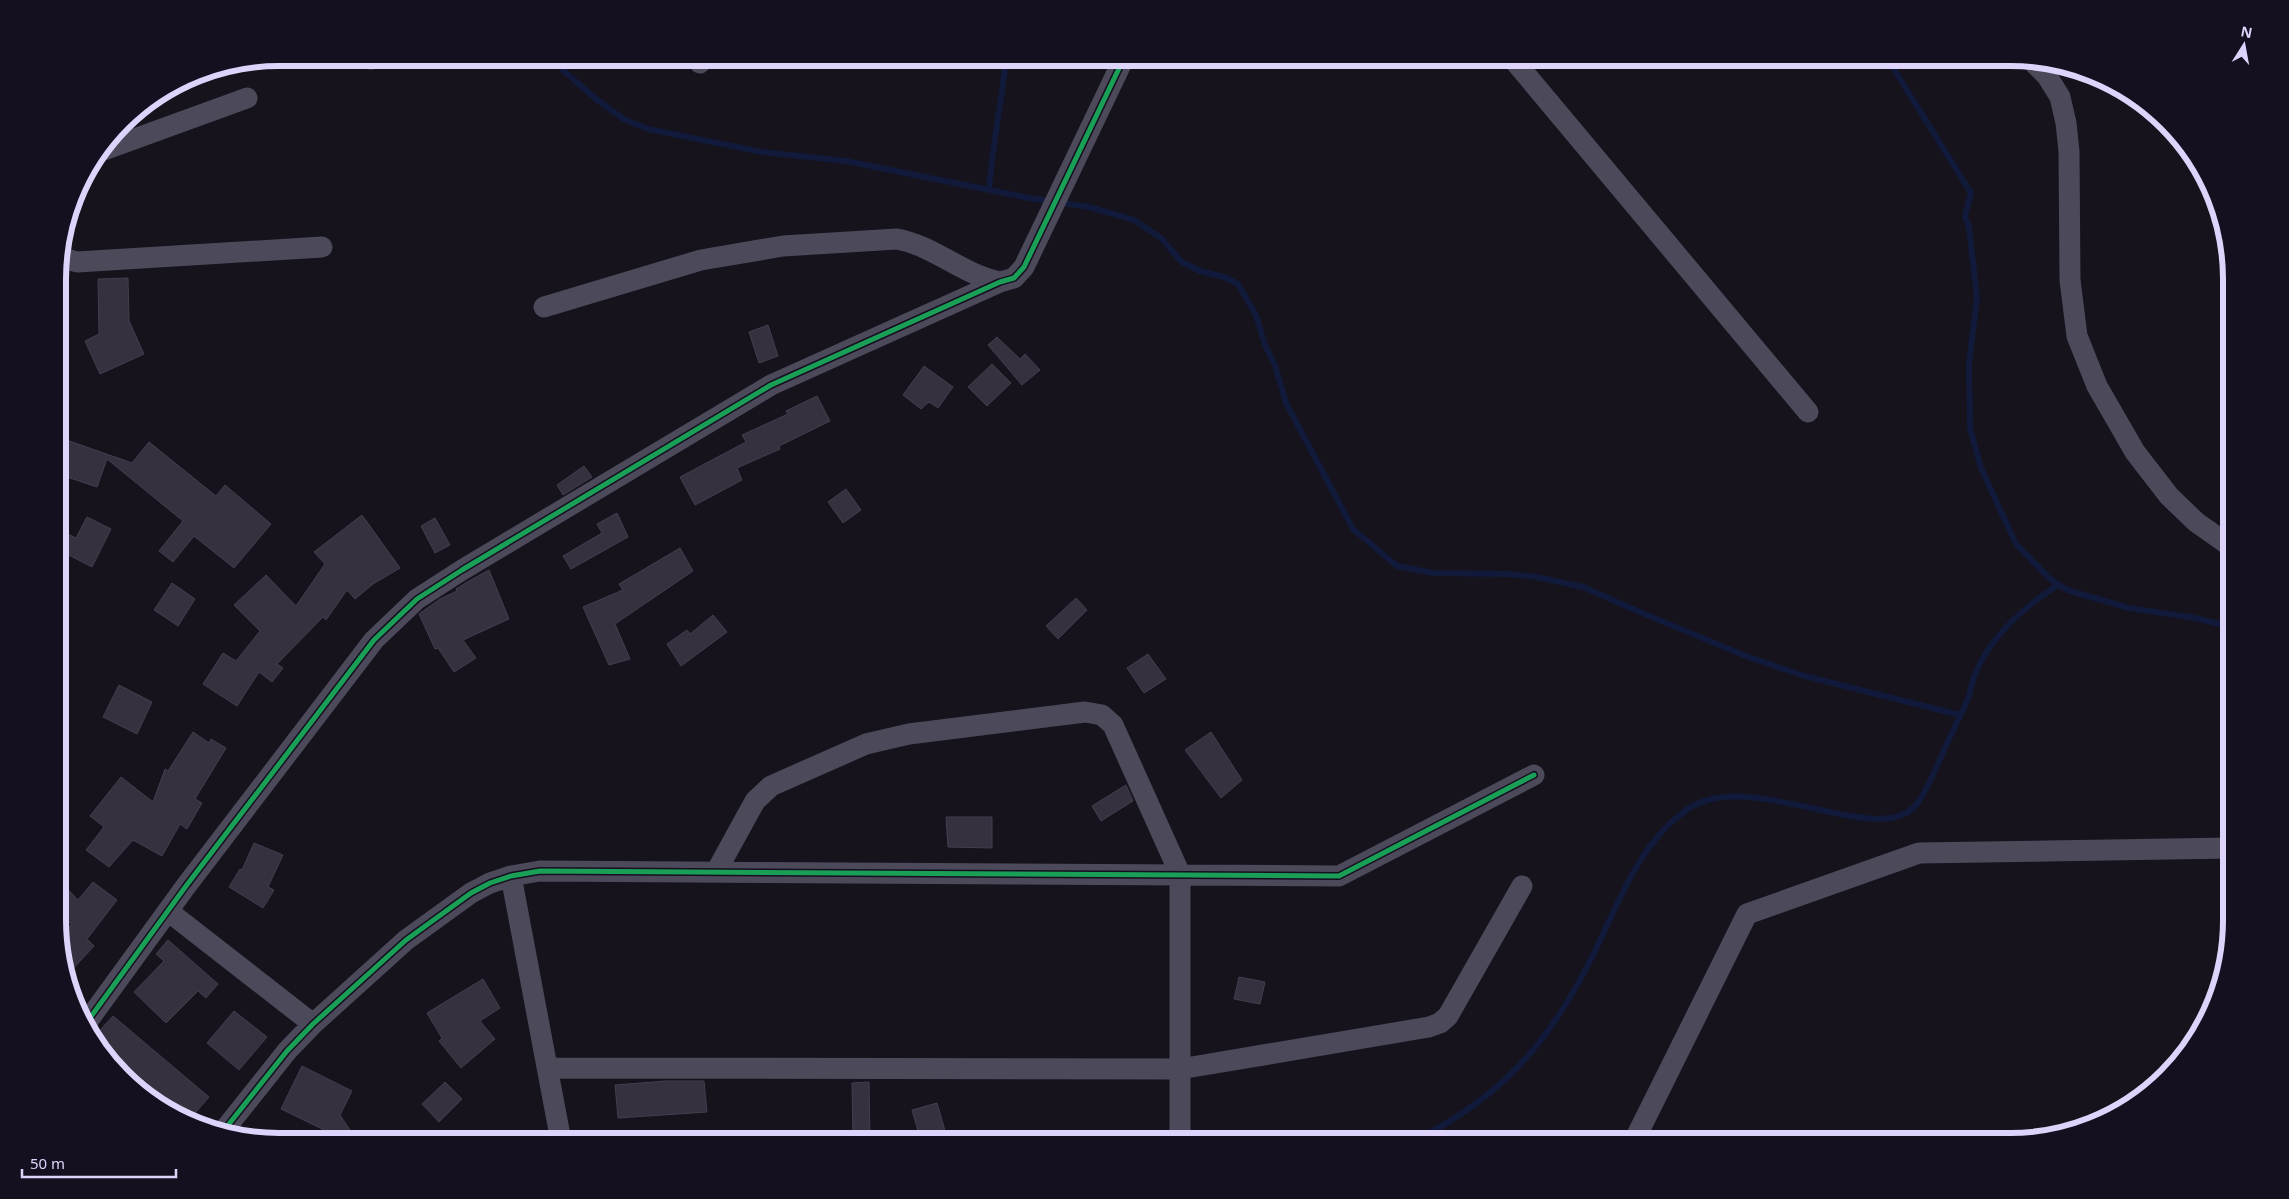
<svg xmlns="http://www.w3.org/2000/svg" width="2289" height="1199" font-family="'Noto Sans',sans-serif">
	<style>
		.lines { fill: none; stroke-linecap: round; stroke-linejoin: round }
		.stream { stroke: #111a3a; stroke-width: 6 }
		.building { fill: #35313e; stroke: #443e4f }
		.minor { stroke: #4c495b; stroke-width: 21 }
		.cycleway-casing { stroke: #150f20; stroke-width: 8 }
		.cycleway { stroke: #1a9f57; stroke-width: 5 }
		.rim { fill: none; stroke: #ded3fa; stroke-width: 6 }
	</style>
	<rect width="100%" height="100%" fill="#16131c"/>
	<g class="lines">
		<!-- stream -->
		<path class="stream" d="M554,58L565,72L596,99L625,120L648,129L762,152L846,161L1029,198L1089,207L1134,220L1161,238L1182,262L1200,271L1227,278L1238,284L1256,315L1265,345L1275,365L1286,403L1353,529L1397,566L1433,573L1509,574L1537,577L1583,587L1642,613L1746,656L1801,675L1960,715
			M1887,58L1971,193L1965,216L1969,227L1977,298L1969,363L1970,428L1981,468L2016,544L2050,579L2067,590L2129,608L2195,618L2231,627
			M989,190C992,145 1002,102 1006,58
			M1414,1141C1504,1096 1551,1041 1595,951C1619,902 1639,844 1685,811C1748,764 1878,851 1916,805C1925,794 1931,779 1937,766C1947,743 1958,720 1969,697C1976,649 2019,610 2058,585"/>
	</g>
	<!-- building -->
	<path class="building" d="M128,278L129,321L144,354L100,374L85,341L99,334L98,279Z
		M768,325L778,356L759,363L749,332Z
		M997,337L1020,359L1025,354L1040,370L1022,385L988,345Z
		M992,364L1011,383L987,406L968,387Z
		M924,366L953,387L938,408L929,402L921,409L903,395Z
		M817,396L830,421L779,446L780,449L737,468L742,480L695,505L680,477L746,442L742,435L788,414L786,411Z
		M58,437L132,463L149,442L216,496L225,485L271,524L234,568L194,536L173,562L159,551L183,521L107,459L97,487L58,474Z
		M584,466L592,477L563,495L557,485Z
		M846,489L861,510L843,523L828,502Z
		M617,513L628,537L571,569L563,556L602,533L597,524Z
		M362,515L400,568L373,584L355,599L347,590L326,620L323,617L277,664L283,668L272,682L259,672L237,706L203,684L223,653L236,661L260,631L234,605L266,575L296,606L325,564L314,552Z
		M87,517L111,529L92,567L59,550V530L76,538Z
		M435,518L450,545L435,553L421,526Z
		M680,548L693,571L615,624L630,659L609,665L583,607L623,590L619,584Z
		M489,570L509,619L463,640L476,658L454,672L438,648L435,649L419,614L440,599L457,591L456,589L469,581Z
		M172,583L195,599L178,626L154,610Z
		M1076,598L1087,610L1058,639L1046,626Z
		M713,615L727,632L681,666L667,644L687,630L690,634Z
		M1148,654L1166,679L1144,693L1127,668Z
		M119,685L152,702L137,734L103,717Z
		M193,732L209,743L211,739L226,748L195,799L202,803L187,829L180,824L162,856L133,840L109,867L86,850L104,827L90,816L121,777L153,802L165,769L168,771Z
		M1211,732L1242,780L1221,798L1185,750Z
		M1126,785L1133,801L1101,821L1092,806Z
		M946,817H992V848L948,847Z
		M254,843L283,855L268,887L274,890L263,908L229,887L240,869L242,870Z
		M59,880L78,900L93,882L117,900L87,939L94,946L69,973L59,949V937L72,924L64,919L68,914L59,904Z
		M168,940L218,984L206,998L198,991L166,1023L134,992L164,961L156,954Z
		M1239,977L1265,982L1260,1004L1234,999Z
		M483,979L500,1008L480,1021L495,1039L461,1068L439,1041L442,1038L427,1013Z
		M234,1011L267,1037L239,1070L207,1043Z
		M113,1016L209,1097L189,1120L181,1118L133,1087L124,1076L129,1070L94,1040L93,1038Z
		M302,1066L352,1091L340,1115L357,1141H347L281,1109Z
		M666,1081H704L707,1112L618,1118L615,1085Z
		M445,1082L462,1099L439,1122L422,1104Z
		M869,1082L870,1141H853L852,1083Z
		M937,1103L948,1141H916L918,1131L912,1110Z"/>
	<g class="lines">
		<!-- minor -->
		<path class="minor" d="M369,58L371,59
			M1512,58L1808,412
			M700,63L702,58
			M2035,64L2047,76L2060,97L2066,123L2069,151L2070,280L2077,336L2097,386L2135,452L2169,496L2196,522L2230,546
			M104,150L247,98
			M60,257L77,262L322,247
			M544,307L701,260L783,246L897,239C935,246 963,275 1000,282
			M716,872L755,801L771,786L866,744L909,734L1085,712L1102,715L1113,725L1180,874V1141
			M511,876L561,1141
			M168,911L313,1024
			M87,1022L186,886L374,640L417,599L462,570L771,385L1000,282L1014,278L1024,267L1124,58
			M547,1068L1180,1069L1429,1027L1440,1023L1448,1016L1522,886
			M225,1129L287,1051L313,1024L406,940L471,893L490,883L511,876L540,871L1339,876L1534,775
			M1634,1141L1747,914L1919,853L2231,848"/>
		<!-- cycleway casing -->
		<g class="cycleway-casing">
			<path id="cycleway" d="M87,1022L186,886L374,640L417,599L462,570L771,385L1000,282L1014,278L1024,267L1124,58
				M225,1129L287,1051L313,1024L406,940L471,893L490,883L511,876L540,871L1339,876L1534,775"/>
		</g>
		<!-- cycleway -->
		<use href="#cycleway" class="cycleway"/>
	</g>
	<!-- crop -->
	<path d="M0 0H2289V1199H0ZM279 66H2010A213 213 0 0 1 2223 279V920A213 213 0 0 1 2010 1133H279A213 213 0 0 1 66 920V279A213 213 0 0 1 279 66Z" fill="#150f20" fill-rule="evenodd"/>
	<path class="rim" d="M279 66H2010A213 213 0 0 1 2223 279V920A213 213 0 0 1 2010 1133H279A213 213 0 0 1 66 920V279A213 213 0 0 1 279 66Z"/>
	<!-- north arrow -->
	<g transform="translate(2244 45) rotate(11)" stroke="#150f20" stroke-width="4" paint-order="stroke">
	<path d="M0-4L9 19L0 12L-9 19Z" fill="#ded3fa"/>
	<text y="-8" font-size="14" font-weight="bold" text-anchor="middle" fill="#ded3fa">N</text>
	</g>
	<!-- scale -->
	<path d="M22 1169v8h154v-8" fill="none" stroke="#ded3fa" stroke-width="2.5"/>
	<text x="30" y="1169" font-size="15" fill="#ded3fa" stroke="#150f20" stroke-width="4" paint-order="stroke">50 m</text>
</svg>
